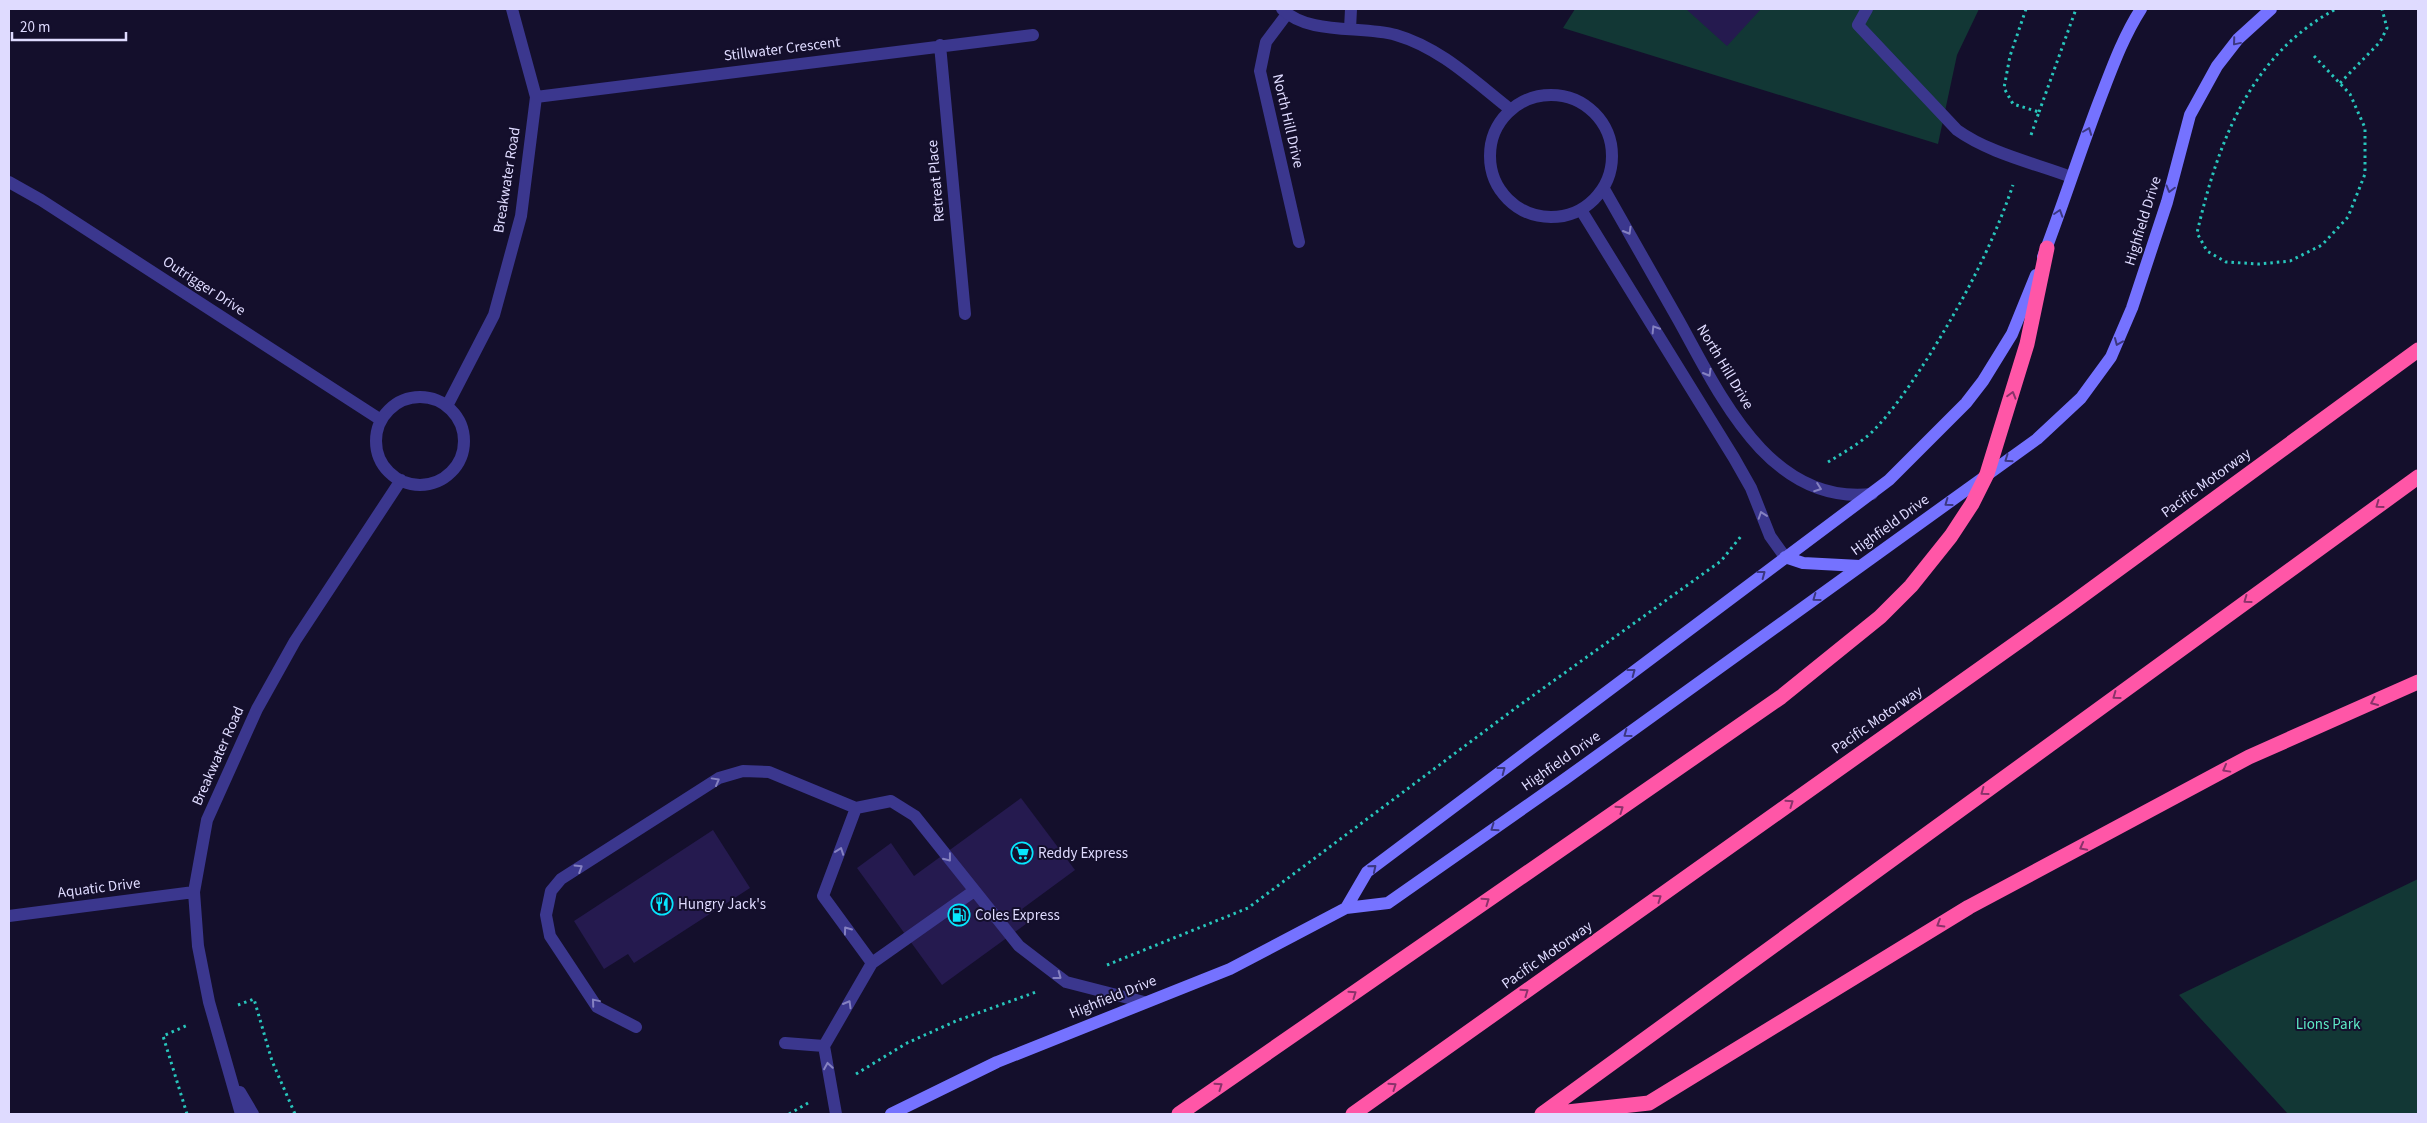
<svg xmlns="http://www.w3.org/2000/svg" width="2427" height="1123" font-family="'Source Sans 3',sans-serif">
	<style>
		.green { fill: #123735 }
		.building { fill: #251a4f }
		.lines { fill: none; stroke-linecap: round; stroke-linejoin: round }
		.path { stroke: #28c6bc; stroke-width: 3; stroke-dasharray: 2.5 4; stroke-linecap: butt }
		.lane { stroke: #3b378e; stroke-width: 12 }
		.street { stroke: #3b378e; stroke-width: 12 }
		.secondary { stroke: #7572ff; stroke-width: 12 }
		.highway { stroke: #ff56a7; stroke-width: 15 }
		.oneway { stroke: #3b3780 }
		.oneway2 { stroke: #8581c1 }
		.oneway3 { stroke: #8a326a }
		.labels { text-anchor: middle; dominant-baseline: central; stroke-width: 4; stroke-linejoin: round; paint-order: stroke }
		.street-label { font-size: 15px; fill: #dfdbff; stroke: #140f2c }
		.poi-label { font-size: 15px; fill: #dfdbff; stroke: #140f2c; text-anchor: start }
		.park-label { font-size: 15px; fill: #5de9c5; stroke: #140f2c }
	</style>
	<rect width="100%" height="100%" fill="#140f2c"/>
	<!-- green -->
	<path class="green" d="M1575,9H1979L1957,55L1938,144L1563,28Z
		M2418,879V1114H2288L2179,995Z"/>
	<!-- building -->
	<path class="building" d="M1686,9H1761L1727,46Z
		M1021,798L1075,870L1022,909L1030,921L942,985L857,868L891,843L914,876Z
		M713,830L750,888L634,963L628,954L604,969L574,921Z"/>
	<g class="lines">
		<!-- path -->
		<path class="path" d="M2026,9L2010,56L2004,88L2013,104L2039,112L2031,135
			M2314,56L2350,94L2365,128V174L2348,217L2322,245L2290,261L2259,264L2226,262L2207,251L2197,233C2218,142 2250,55 2336,9
			M2340,83L2380,42L2387,28L2382,9
			M2039,112L2076,9
			M1828,462C1843,453 1859,444 1872,432C1894,410 1912,382 1929,356C1964,299 1991,249 2013,185
			M1107,965L1248,908L1517,707L1721,561L1742,535
			M238,1005L254,999L272,1061L295,1114
			M856,1074L907,1043L956,1021L1036,992
			M187,1114L163,1036L188,1025
			M789,1114L808,1103"/>
		<!-- lane -->
		<path class="lane" d="M1867,9L1858,25L1957,130C1989,153 2034,163 2071,177
			M1287,14L1266,42L1260,71L1299,242
			M1350,29L1351,9
			M872,963L823,896L856,808L891,801L915,816L1019,946L1066,982L1144,1002
			M636,1027L597,1007L550,936L546,915L551,891L561,879L719,778L743,771L769,772L856,808
			M785,1043L824,1046L836,1114
			M824,1046L872,963L974,891"/>
		<!-- street -->
		<path class="street" d="M1282,9C1310,36 1361,25 1396,35C1441,48 1475,82 1511,110
			M940,45L965,314
			M1490 156a61 61 0 1 1 122 0a61 61 0 1 1-122 0Z
			M536,97L1033,35
			M9,182L41,200L381,420
			M1604,189C1629,233 1654,277 1679,321C1720,395 1770,506 1872,494
			M1581,210L1734,458L1751,488L1770,536L1785,557
			M376 441a44 44 0 1 1 88 0a44 44 0 1 1-88 0Z
			M447,406L494,315L521,216L536,97L512,9
			M9,916L194,892
			M240,1092L253,1114
			M241,1114L209,1002L198,946L194,892L207,820L257,709L295,641L401,480"/>
		<!-- secondary -->
		<path class="secondary" d="M2043,257C2063,205 2080,151 2100,99C2112,68 2123,37 2141,9
			M1785,557L1803,563L1860,566
			M1346,908L1367,872L1889,480L1966,403L1983,381L2012,334L2036,275
			M891,1114L997,1062L1230,969L1346,908L1388,903L1565,779L2037,439L2081,398L2111,357L2132,308L2167,202L2190,115L2217,66L2238,39L2271,9"/>
		<!-- highway -->
		<path class="highway" d="M1179,1114L1781,697L1880,617L1911,586L1951,536L1972,504L1987,474L2027,344L2047,248
			M1353,1114L2067,607L2418,350
			M1542,1114L2418,477
			M1549,1114L1649,1103L1969,907L2249,757L2418,682"/>
	</g>
	<!-- one-way arrows -->
	<defs><path id="oneway-chevron" d="M-2-3.5L2.5 0L-2 3.5" fill="none" stroke-width="1.6" stroke-linecap="round" stroke-linejoin="round" transform="scale(1.25)"/></defs>
	<g class="oneway">
		<use href="#oneway-chevron" transform="translate(2236 42) rotate(130)"/>
		<use href="#oneway-chevron" transform="translate(2088 131) rotate(-69)"/>
		<use href="#oneway-chevron" transform="translate(2170 189) rotate(105)"/>
		<use href="#oneway-chevron" transform="translate(2059 213) rotate(-72)"/>
		<use href="#oneway-chevron" transform="translate(2118 342) rotate(113)"/>
		<use href="#oneway-chevron" transform="translate(2008 459) rotate(145)"/>
		<use href="#oneway-chevron" transform="translate(1948 503) rotate(144)"/>
		<use href="#oneway-chevron" transform="translate(1762 574) rotate(-37)"/>
		<use href="#oneway-chevron" transform="translate(1816 598) rotate(144)"/>
		<use href="#oneway-chevron" transform="translate(1632 672) rotate(-37)"/>
		<use href="#oneway-chevron" transform="translate(1627 734) rotate(144)"/>
		<use href="#oneway-chevron" transform="translate(1502 770) rotate(-37)"/>
		<use href="#oneway-chevron" transform="translate(1494 828) rotate(145)"/>
		<use href="#oneway-chevron" transform="translate(1373 868) rotate(-40)"/>
	</g>
	<g class="oneway2">
		<use href="#oneway-chevron" transform="translate(1628 231) rotate(60)"/>
		<use href="#oneway-chevron" transform="translate(1655 329) rotate(-122)"/>
		<use href="#oneway-chevron" transform="translate(1708 373) rotate(60)"/>
		<use href="#oneway-chevron" transform="translate(1818 488) rotate(20)"/>
		<use href="#oneway-chevron" transform="translate(1762 515) rotate(-109)"/>
		<use href="#oneway-chevron" transform="translate(716 781) rotate(-29)"/>
		<use href="#oneway-chevron" transform="translate(840 851) rotate(-70)"/>
		<use href="#oneway-chevron" transform="translate(948 858) rotate(52)"/>
		<use href="#oneway-chevron" transform="translate(579 868) rotate(-32)"/>
		<use href="#oneway-chevron" transform="translate(847 930) rotate(-126)"/>
		<use href="#oneway-chevron" transform="translate(1058 976) rotate(37)"/>
		<use href="#oneway-chevron" transform="translate(595 1002) rotate(-130)"/>
		<use href="#oneway-chevron" transform="translate(848 1004) rotate(-60)"/>
		<use href="#oneway-chevron" transform="translate(828 1066) rotate(-99)"/>
	</g>
	<g class="oneway3">
		<use href="#oneway-chevron" transform="translate(2012 395) rotate(-74)"/>
		<use href="#oneway-chevron" transform="translate(2379 505) rotate(144)"/>
		<use href="#oneway-chevron" transform="translate(2247 600) rotate(144)"/>
		<use href="#oneway-chevron" transform="translate(2116 696) rotate(144)"/>
		<use href="#oneway-chevron" transform="translate(2374 702) rotate(156)"/>
		<use href="#oneway-chevron" transform="translate(2226 769) rotate(151)"/>
		<use href="#oneway-chevron" transform="translate(1984 792) rotate(144)"/>
		<use href="#oneway-chevron" transform="translate(1790 803) rotate(-35)"/>
		<use href="#oneway-chevron" transform="translate(1620 809) rotate(-35)"/>
		<use href="#oneway-chevron" transform="translate(2083 847) rotate(152)"/>
		<use href="#oneway-chevron" transform="translate(1658 898) rotate(-35)"/>
		<use href="#oneway-chevron" transform="translate(1486 901) rotate(-35)"/>
		<use href="#oneway-chevron" transform="translate(1940 924) rotate(149)"/>
		<use href="#oneway-chevron" transform="translate(1525 992) rotate(-35)"/>
		<use href="#oneway-chevron" transform="translate(1353 994) rotate(-35)"/>
		<use href="#oneway-chevron" transform="translate(1219 1086) rotate(-35)"/>
		<use href="#oneway-chevron" transform="translate(1393 1086) rotate(-35)"/>
	</g>
	<!-- icons -->
	<defs>
		<g id="supermarket-ring" transform="scale(1.125)"><circle r="9.5" fill="#140f2c" stroke="#07e7ff" stroke-width="1.5"/><path d="M-6-5.5h2.5l.6 2H6L4.5 2H-2.5L-4.4-4H-6ZM-1.5 3.2a1.3 1.3 0 1 0 .1 0ZM3 3.2a1.3 1.3 0 1 0 .1 0Z" fill="#07e7ff"/></g>
		<g id="restaurant-ring" transform="scale(1.125)"><circle r="9.5" fill="#140f2c" stroke="#07e7ff" stroke-width="1.5"/><path d="M-5-6h1v4h1v-4h1v4h1v-4h1v5L-1.5 .5V6h-2V.5L-5-1ZM5-6V6H3V1.5H1.5Q1.5-4 5-6Z" fill="#07e7ff"/></g>
		<g id="fuel-ring" transform="scale(1.125)"><circle r="9.5" fill="#140f2c" stroke="#07e7ff" stroke-width="1.5"/><path d="M-5.5-6h7V0h2V4h1.3V-2.5L3-4.5l.8-.8L6-3V5H2.5V1h-1V6h-7ZM-4.2-4.7v3.2H.2V-4.7Z" fill="#07e7ff"/></g>
	</defs>
	<g fill-rule="evenodd">
		<use href="#supermarket-ring" x="1022" y="853"/>
		<use href="#restaurant-ring" x="662" y="904"/>
		<use href="#fuel-ring" x="959" y="915"/>
	</g>
	<g class="labels">
		<!-- street labels -->
		<g class="street-label">
			<text transform="translate(782 49) rotate(-7)">Stillwater Crescent</text>
			<text transform="translate(1288 121) rotate(77)">North Hill Drive</text>
			<text transform="translate(507 180) rotate(-81)">Breakwater Road</text>
			<text transform="translate(936 181) rotate(-95)">Retreat Place</text>
			<text transform="translate(2143 221) rotate(-73)">Highfield Drive</text>
			<text transform="translate(204 286) rotate(33)">Outrigger Drive</text>
			<text transform="translate(1725 367) rotate(59)">North Hill Drive</text>
			<text transform="translate(2206 483) rotate(-36)">Pacific Motorway</text>
			<text transform="translate(1890 525) rotate(-36)">Highfield Drive</text>
			<text transform="translate(1877 720) rotate(-35)">Pacific Motorway</text>
			<text transform="translate(218 756) rotate(-66)">Breakwater Road</text>
			<text transform="translate(1561 761) rotate(-35)">Highfield Drive</text>
			<text transform="translate(99 888) rotate(-7)">Aquatic Drive</text>
			<text transform="translate(1547 955) rotate(-35)">Pacific Motorway</text>
			<text transform="translate(1113 997) rotate(-22)">Highfield Drive</text>
		</g>
		<!-- poi labels -->
		<g class="poi-label">
			<text x="1038" y="853">Reddy Express</text>
			<text x="678" y="904">Hungry Jack's</text>
			<text x="975" y="915">Coles Express</text>
		</g>
		<!-- park labels -->
		<g class="park-label">
			<text x="2328" y="1024">Lions Park</text>
		</g>
	</g>
	<!-- border -->
	<rect width="2427" height="1123" fill="none" stroke="#dfdbff" stroke-width="20"/>
	<!-- scale -->
	<path d="M12 32v8h114v-8" fill="none" stroke="#dfdbff" stroke-width="2.5"/>
	<text x="20" y="32" font-size="15" fill="#dfdbff" stroke="#140f2c" stroke-width="4" paint-order="stroke">20 m</text>
</svg>
